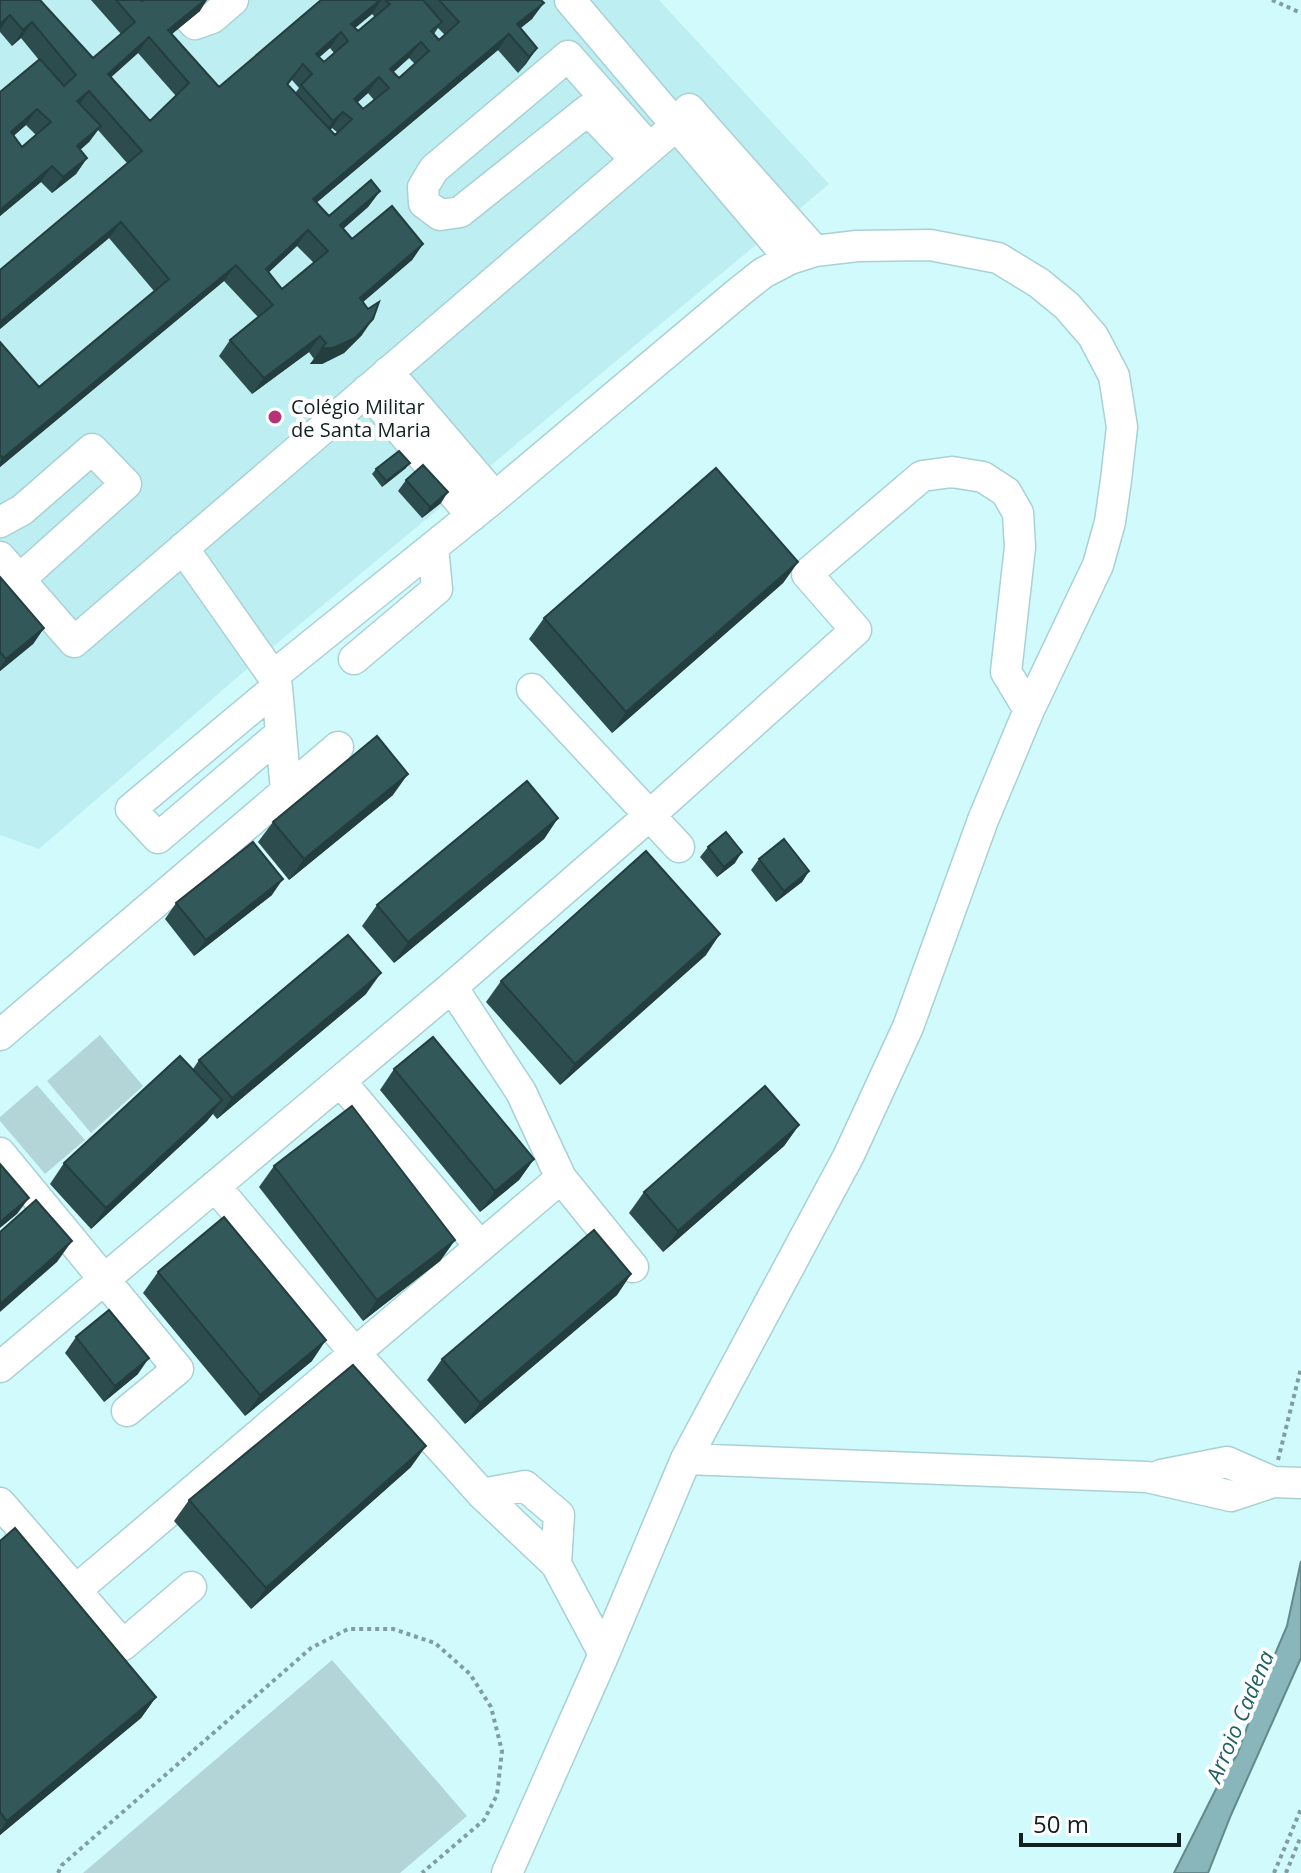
<svg xmlns="http://www.w3.org/2000/svg" width="1301" height="1873" font-family="'Open Sans',sans-serif">
	<style>
		.built { fill: #bceef2 }
		.green { fill: #b4d5d8 }
		.water { fill: #88b6ba; stroke: #64898c; stroke-width: 2 }
		.lines { fill: none; stroke-linecap: round; stroke-linejoin: round }
		.minor-casing { stroke: #a9d1d4; stroke-width: 33 }
		.path { stroke: #809ea0; stroke-width: 4; stroke-dasharray: 4 4; stroke-linecap: butt }
		.minor { stroke: #fff; stroke-width: 30 }
		.wall { fill: #2c4c4d; fill-rule: evenodd }
		.shaded-wall { fill: #243e3f }
		.building { fill: #33585a; stroke: #243e3f; stroke-width: 2; fill-rule: evenodd }
		.poi-dot { fill: #b73379; stroke: #fff; stroke-width: 3 }
		.labels { text-anchor: middle; dominant-baseline: central; stroke-width: 8; stroke-linejoin: round; paint-order: stroke }
		.poi-label { font-size: 20px; fill: #112021; stroke: #fff; text-anchor: start }
		.water-label { font-size: 22px; font-style: italic; fill: #216064; stroke: #fff }
	</style>
	<rect width="100%" height="100%" fill="#d1fafd"/>
	<!-- built -->
	<path class="built" d="M0,0H659L829,184L269,650L39,849L0,835Z"/>
	<!-- green -->
	<path class="green" d="M100,1035L143,1086L91,1133L47,1081Z
		M37,1085L85,1140L45,1174L0,1121V1117Z
		M332,1660L467,1816L400,1873H83Z"/>
	<!-- water -->
	<path class="water" d="M1301,1561V1658L1231,1815L1208,1873H1174L1221,1779L1237,1755L1264,1680L1287,1626Z"/>
	<g class="lines">
		<!-- minor casing -->
		<g class="minor-casing">
			<path id="minor" d="M172,0L195,24L212,18L233,0
				M570,0L790,259
				M689,109L815,251
				M636,160L588,110L460,212L440,215L424,203L423,187L434,169L568,56L649,148
				M388,372L495,497
				M367,390L472,516
				M0,522L22,510L92,449L126,484L20,579
				M183,548L273,676L277,687L286,791
				M0,557L74,642L692,112
				M354,659L437,589L433,547
				M273,676L495,497L739,292L763,273L790,259L815,251L857,246L930,245L998,258L1039,283L1067,306L1093,336L1114,376L1122,427L1116,480L1110,522L1098,565L1029,710L983,820L908,1027L849,1155L686,1459L604,1654L507,1873
				M277,687L131,809L158,838L280,734
				M532,689L679,847
				M452,987L521,1092L561,1178L633,1267
				M0,1035L338,747
				M340,1081L480,1246
				M0,1153L178,1369L127,1411
				M215,1186L355,1353L482,1494L556,1564L604,1654
				M0,1367L452,987L650,815L856,630L807,574L922,476L952,472L983,477L1006,492L1018,513L1020,547L1006,672L1029,710
				M686,1459L1147,1477L1231,1496L1273,1482
				M1161,1475L1227,1462L1273,1482L1301,1483
				M482,1494L525,1486L559,1515L556,1564
				M0,1503L123,1645L191,1587
				M76,1590L561,1178"/>
		</g>
		<!-- path -->
		<path class="path" d="M1272,0L1301,13
			M1278,1460L1301,1368
			M58,1873L62,1865L311,1648L348,1629H393L435,1643L470,1674L491,1707L502,1751L497,1795L484,1820L422,1873
			M1274,1873L1301,1809
			M1286,1873L1301,1836"/>
		<!-- minor -->
		<use href="#minor" class="minor"/>
	</g>
	<!-- wall -->
	<path class="wall" d="M0,0L93,58L121,34L91,0H141L142,1L200,11L172,34L219,87L321,0H541L532,19L520,28L537,48L518,73L498,50L317,202L329,216L380,191L368,207L343,229L352,239L423,244L412,260L363,302L362,335L344,353L322,364H310L314,359L309,352L252,394L219,356L230,340L258,317L224,281L0,467V342L39,387L154,291L109,238L0,329V270L127,163L98,130L89,142L80,150L87,158L76,174L52,193L41,182L0,216V92L39,60L21,38L12,46L0,32ZM372,14L375,17L358,31L355,28ZM438,28L445,35L439,40L434,34ZM330,48L334,53L324,62L319,57ZM138,53L176,96L150,121L111,77ZM409,58L415,64L399,78L393,72ZM292,80L299,88L295,93L288,85ZM368,93L374,100L363,109L357,103ZM26,125L36,135L22,147L13,136ZM332,128L338,133L335,135L330,130ZM297,246L314,263L282,289L269,272Z
		M406,468L382,487L372,474L376,469Z
		M406,480L441,503L422,518L398,491Z
		M798,562L783,583L612,733L529,639L544,618Z
		M0,577L44,628L33,644L0,671Z
		M393,795L289,880L258,842L273,822Z
		M558,818L544,839L394,963L362,926L377,905Z
		M708,847L735,863L717,877L700,857Z
		M759,859L809,871L802,882L776,902L751,870Z
		M272,895L194,956L165,919L176,903Z
		M706,955L560,1085L486,1002L501,981Z
		M366,994L217,1119L213,1114L207,1121L91,1229L50,1184L64,1163L193,1069L199,1060Z
		M394,1069L534,1159L519,1180L480,1212L380,1090Z
		M799,1125L784,1146L663,1252L629,1213L644,1192Z
		M274,1166L455,1240L440,1261L363,1321L259,1187Z
		M158,1272L312,1361L245,1416L143,1293Z
		M631,1274L617,1295L465,1424L427,1380L442,1359Z
		M76,1337L138,1374L104,1402L65,1353Z
		M411,1467L251,1609L174,1521L189,1500Z
		M0,1541L156,1697L141,1718L0,1835Z"/>
	<!-- shaded-wall -->
	<path class="shaded-wall" d="M205,0H207L200,11L157,46L168,30Z
		M380,0H381L372,14L344,37L351,24Z
		M544,3L532,19L511,36L517,24Z
		M10,15L0,30V24Z
		M32,22L21,38L12,46L23,30Z
		M341,32L330,48L305,70L316,54Z
		M509,34L498,50L302,215L313,199Z
		M149,37L138,53L97,90L108,74Z
		M421,42L409,58L383,82L390,69Z
		M537,48L526,64L518,73L529,57Z
		M379,77L368,93L343,115L354,99Z
		M89,91L78,107L77,101Z
		M37,109L26,125L0,148L11,132Z
		M343,112L332,128L322,137L333,121Z
		M101,126L89,142L66,162L77,146Z
		M87,158L76,174L52,193L63,177Z
		M52,166L41,182L0,216V210Z
		M380,191L368,207L329,241L340,225Z
		M121,222L109,238L0,329V322Z
		M308,230L297,246L255,285L266,269Z
		M423,244L412,260L349,314L360,298Z
		M236,265L224,281L0,467V462L3,458Z
		M373,319L362,335L344,353L322,364H310L322,348Z
		M320,336L309,352L252,394L264,378Z
		M410,463L406,468L382,487L386,481Z
		M448,492L441,503L422,518L430,507Z
		M798,562L783,583L612,733L626,712Z
		M44,628L33,644L0,671V668L6,659Z
		M408,774L393,795L289,880L304,859Z
		M558,818L544,839L394,963L408,942Z
		M742,852L735,863L717,877L724,867Z
		M809,871L802,882L776,902L784,891Z
		M283,879L272,895L194,956L206,940Z
		M720,934L706,955L560,1085L575,1064Z
		M381,973L366,994L217,1119L232,1098Z
		M222,1100L207,1121L91,1229L106,1208Z
		M799,1125L784,1146L663,1252L678,1231Z
		M534,1159L519,1180L480,1212L495,1191Z
		M29,1198L17,1214L0,1228V1222Z
		M455,1240L440,1261L363,1321L377,1300Z
		M72,1241L57,1262L0,1312V1304Z
		M631,1274L617,1295L465,1424L480,1403Z
		M326,1340L312,1361L245,1416L260,1395Z
		M149,1358L138,1374L104,1402L115,1386Z
		M426,1446L411,1467L251,1609L266,1588Z
		M156,1697L141,1718L0,1835V1831L7,1821Z"/>
	<!-- building -->
	<path class="building" d="M0,0H40L93,58L135,22L116,0H141L142,1L144,0H205L168,30L219,87L321,0H380L351,24L358,31L390,4L385,0H423L442,22L431,31L439,40L459,22L439,0H541L544,3L517,24L537,48L529,57L509,34L313,199L329,216L371,180L380,191L340,225L352,239L392,206L423,244L360,298L368,309L379,302L373,319L355,338L333,348H322L326,343L320,336L264,378L230,340L273,305L236,265L3,458L0,455V342L39,387L169,279L121,222L0,322V270L142,151L89,91L77,101L101,126L77,146L87,158L63,177L52,166L0,210V92L40,59L64,86L76,75L32,22L23,30L10,15L0,24ZM341,32L348,41L324,62L316,54ZM149,37L189,83L150,121L108,74ZM421,42L429,51L399,78L390,69ZM303,64L312,74L301,85L333,121L343,112L352,119L335,135L287,84ZM379,77L389,88L363,109L354,99ZM37,109L51,122L22,147L11,132ZM308,230L328,251L282,289L266,269Z
		M399,451L410,463L386,481L376,469Z
		M423,465L448,492L430,507L406,480Z
		M716,468L798,562L626,712L544,618Z
		M0,577L44,628L6,659L0,652Z
		M377,736L408,774L304,859L273,822Z
		M527,781L558,818L408,942L377,905Z
		M726,832L742,852L724,867L708,847Z
		M784,839L809,871L784,891L759,859Z
		M253,842L283,879L206,940L176,903Z
		M646,851L720,934L575,1064L501,981Z
		M348,935L381,973L232,1098L199,1060Z
		M433,1037L534,1159L495,1191L394,1069Z
		M180,1056L222,1100L106,1208L64,1163Z
		M765,1086L799,1125L678,1231L644,1192Z
		M352,1106L455,1240L377,1300L274,1166Z
		M0,1164L29,1198L0,1222Z
		M36,1200L72,1241L0,1304V1232Z
		M224,1217L326,1340L260,1395L158,1272Z
		M594,1230L631,1274L480,1403L442,1359Z
		M109,1310L149,1358L115,1386L76,1337Z
		M353,1365L426,1446L266,1588L189,1500Z
		M15,1528L156,1697L7,1821L0,1812V1541Z"/>
	<!-- markers -->
	<circle class="poi-dot" cx="275" cy="417" r="8"/>
	<g class="labels">
		<!-- poi labels -->
		<g class="poi-label">
			<text x="291" y="406">Colégio Militar<tspan x="291" dy="23">de Santa Maria</tspan></text>
		</g>
		<!-- water labels -->
		<g class="water-label">
			<text transform="translate(1239 1716) rotate(-67)">Arroio Cadena</text>
		</g>
	</g>
	<!-- scale -->
	<path d="M1021 1833v12h158v-12" fill="none" stroke="#112021" stroke-width="4"/>
	<text x="1033" y="1833" font-size="24" fill="#112021" stroke="#ffffff" stroke-width="6" paint-order="stroke">50 m</text>
</svg>
